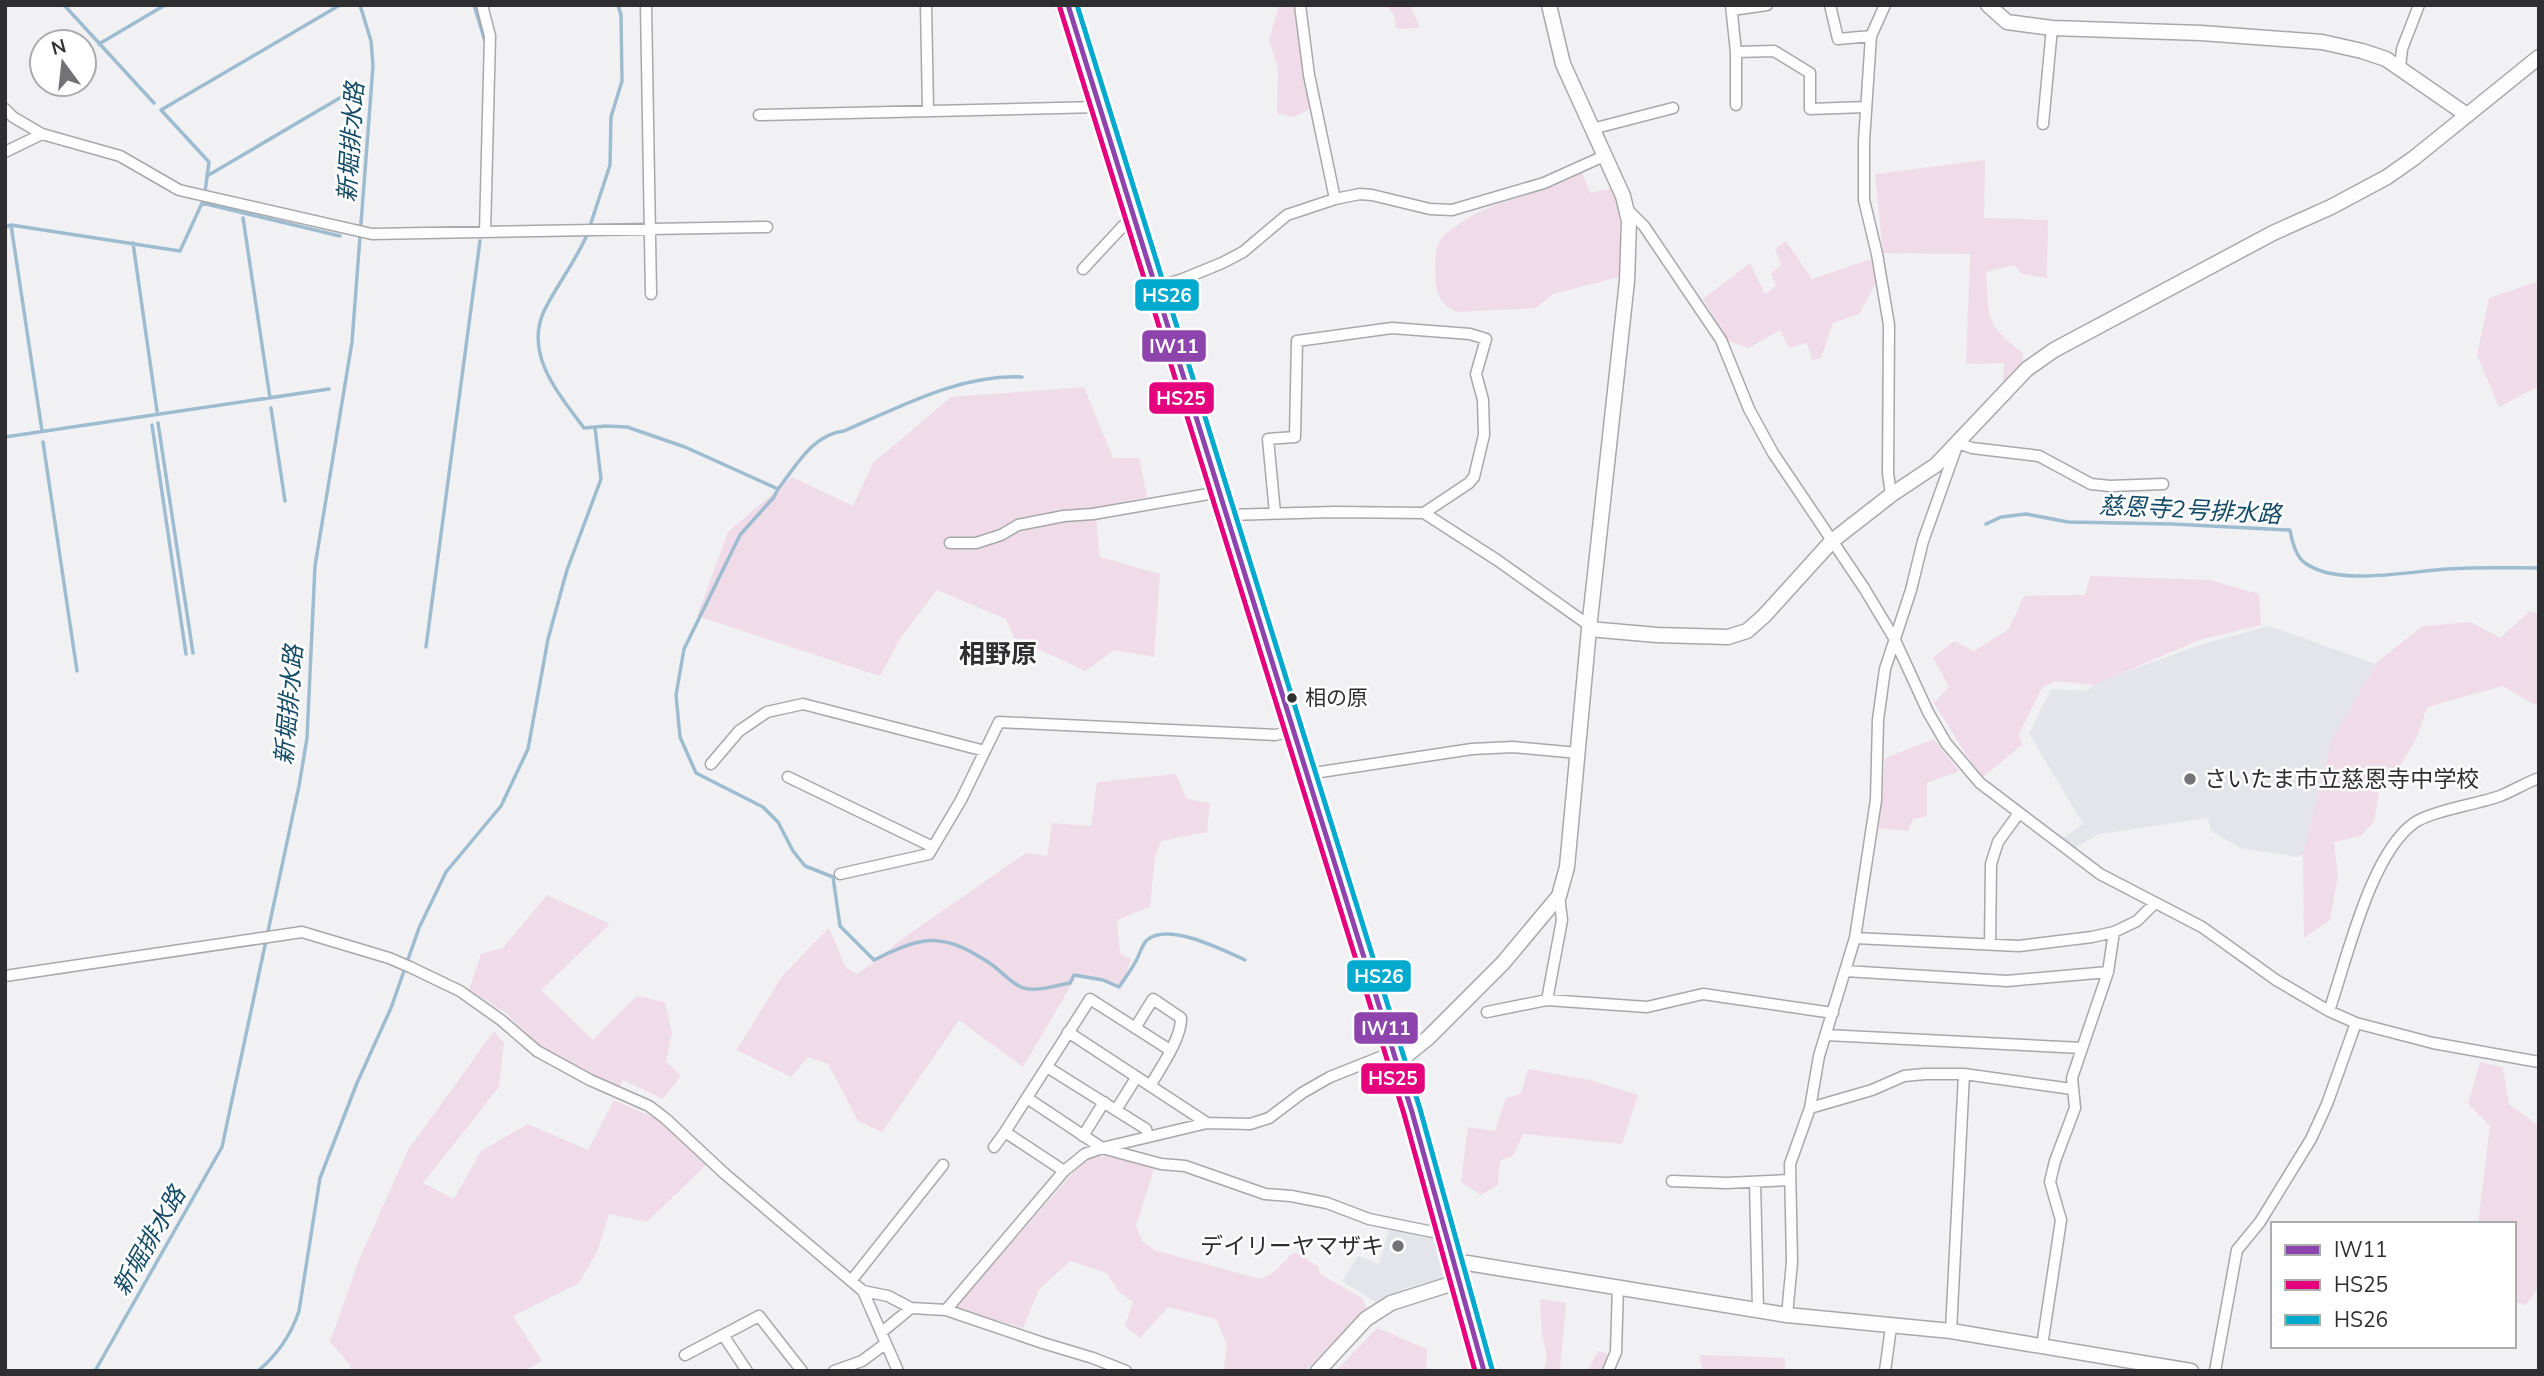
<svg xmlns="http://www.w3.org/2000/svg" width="2544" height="1376" font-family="'Nunito Sans','Noto Sans JP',sans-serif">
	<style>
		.built { fill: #e4e4eb }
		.green { fill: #efdce8 }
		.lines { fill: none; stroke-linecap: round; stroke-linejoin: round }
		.stream { stroke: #9ebcd0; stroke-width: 3.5 }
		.minor-casing { stroke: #a8a8aa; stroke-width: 13 }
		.tertiary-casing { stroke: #a8a8aa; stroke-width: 17 }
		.primary-casing { stroke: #cdcdce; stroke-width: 20 }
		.minor { stroke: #fdfdfd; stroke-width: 10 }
		.tertiary { stroke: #fdfdfd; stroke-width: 14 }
		.primary { stroke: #f4f2f6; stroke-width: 18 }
		.bus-1-casing { stroke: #fff; stroke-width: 10 }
		.bus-2-casing { stroke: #fff; stroke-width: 10 }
		.bus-3-casing { stroke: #fff; stroke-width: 10 }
		.bus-1 { stroke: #8e44ad; stroke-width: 5 }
		.bus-2 { stroke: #e5007d; stroke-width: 5 }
		.bus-3 { stroke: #00a9ce; stroke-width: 5 }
		.bus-dot { fill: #2f2f31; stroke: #fff; stroke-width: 2.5 }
		.poi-dot { fill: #737375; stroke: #fff; stroke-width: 2.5 }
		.labels { text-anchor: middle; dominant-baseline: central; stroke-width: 5; stroke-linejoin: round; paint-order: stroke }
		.bus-label { font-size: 21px; fill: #2f2f31; stroke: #fff; text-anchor: start }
		.poi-label { font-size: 23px; fill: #2f2f31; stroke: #fff; text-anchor: start }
		.water-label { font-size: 24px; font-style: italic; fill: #144b67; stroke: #fff }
		.quarter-label { font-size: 26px; font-weight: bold; fill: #2f2f31; stroke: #fff }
		.line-badge { stroke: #fff; stroke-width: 2.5 }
		.badge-label { font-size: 19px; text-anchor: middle; font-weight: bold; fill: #fff }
	</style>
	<rect width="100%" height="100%" fill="#f1f1f3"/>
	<!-- built -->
	<path class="built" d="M2269,626L2379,665L2307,852L2297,857L2240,848L2211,831L2208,818L2099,834L2075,848L2062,839L2083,824L2029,734L2051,689L2086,691L2100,681L2203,644Z
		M1390,1226L1432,1236L1445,1272L1441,1279L1412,1286L1376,1302L1342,1281L1358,1256L1379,1264Z"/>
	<!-- green -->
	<path class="green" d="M1279,5H1295L1304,82L1312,108L1294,117L1277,113L1278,69L1269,40Z
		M1386,5H1410L1420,28L1396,29L1394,15Z
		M1985,160L1984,218L2048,220L2047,278L2022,274L2014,265L1986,272C1989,315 1984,324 2022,352L2024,363L2003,383L2004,363L1966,364L1970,254L1883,253L1875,174Z
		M1582,172L1590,193L1612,188L1619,216L1623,276L1553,294L1536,308L1457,312C1446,308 1436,297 1436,284C1435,269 1433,250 1442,237C1445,233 1451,230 1455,227C1492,197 1543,197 1582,172Z
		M1786,241L1812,279L1871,259L1876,283L1859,314L1833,323L1821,358L1812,360L1807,343L1789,348L1780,330L1749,348L1728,341L1703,299L1750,263L1765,294L1776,286L1771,274L1781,265L1775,249Z
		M2539,281V386L2499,407L2477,355L2489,298Z
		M1084,387L1113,458H1139L1147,497L1095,508L1100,557L1160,574L1154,657L1114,650L1086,671L1014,638L1006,619L937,590L901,637L880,676L697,616L728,532L792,477L853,506L873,463L951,397Z
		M2090,576L2210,580L2259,594L2261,625L2200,640L2093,685L2055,681L2042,688L2019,734L2022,745L1983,777L1970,761L1934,703L1949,687L1933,658L1954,641L1974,651L2009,629L2024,596L2085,595Z
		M2530,611L2539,614V704H2533L2503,686L2427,707L2417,737L2398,770L2379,791L2374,822L2361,836L2334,842L2338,876L2330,920L2304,938L2303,854L2331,741L2377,662L2423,626L2471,622L2500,638Z
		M1934,739L1959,771L1927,783V816L1913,819L1908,831L1879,828L1885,758Z
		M1176,774L1187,799L1210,803L1207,832L1161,841L1155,857L1150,907L1117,920L1120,953L1131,959L1122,985L1076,977L1023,1067L959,1020L882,1132L858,1121L828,1064L808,1057L791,1077L737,1050L782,976L829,928L846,968L858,974L906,936L1026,853L1047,856L1052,823L1091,826L1097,782Z
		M547,895L610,924L541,990L593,1040L637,996L665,1002L672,1033L666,1061L681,1076L663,1099L623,1080L619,1088L538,1045L506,1013L469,990L481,954L503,948Z
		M494,1031L504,1043L499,1087L423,1183L454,1199L481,1151L528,1124L588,1150L614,1100L659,1120L706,1165L647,1222L609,1214L598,1250L579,1283L513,1316L542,1361L524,1371H348L351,1366L330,1342L359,1260L408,1150Z
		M2480,1062L2503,1067L2509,1104L2539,1126V1286L2526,1305L2514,1302V1224H2478L2490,1126L2468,1104Z
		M1528,1069L1590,1080L1638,1095L1622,1144L1523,1134L1513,1156L1500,1160L1498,1185L1481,1195L1461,1182L1468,1127L1495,1131L1506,1098L1521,1094Z
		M1107,1154L1154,1169L1136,1226L1142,1241L1154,1250L1260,1279L1272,1274L1294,1252L1318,1266L1320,1274L1362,1298L1367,1309L1305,1371H1227L1224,1369L1227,1345L1216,1319L1168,1307L1140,1338L1125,1326L1133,1302L1119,1292L1107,1273L1070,1261L1039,1290L1023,1328L955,1308L1070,1176L1088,1158Z
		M1540,1299L1566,1303L1560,1371H1544L1547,1358L1542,1334Z
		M1377,1328L1427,1349L1426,1371H1336Z
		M1598,1351L1610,1355L1604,1371H1587Z
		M1699,1355L1785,1358V1371H1703Z"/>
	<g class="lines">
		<!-- stream -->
		<path class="stream" d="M64,5L154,103
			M474,5L485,41
			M99,44L165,5
			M207,176L355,89
			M205,192L209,162L161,110L340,5
			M243,218L270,398
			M11,225L42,431
			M590,226L610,165L611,117L622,81L621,15L618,5
			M5,227L11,225L180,251L202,203L340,236
			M587,235C575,262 557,285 544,311C524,355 559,394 584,428L606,426L627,427L685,447L778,489
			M133,243L157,411
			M1022,377C960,374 900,407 844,431C813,434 796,466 778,489L774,497L740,535L684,649L676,695L680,737L696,773L763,807L778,822L793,851L805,866L833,877L840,926L874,960C924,935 943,932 991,964C1001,971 1010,982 1021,987C1034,993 1057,985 1070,983L1074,975L1103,980L1119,987C1125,978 1132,969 1137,959C1140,953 1142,945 1147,940C1169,922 1223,950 1245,960
			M271,408L285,501
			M158,423L193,653
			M152,425L186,654
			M5,437L329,389
			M43,442L77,671
			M1986,524L2001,517L2026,514L2068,522L2172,524L2290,530C2292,541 2296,557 2305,563C2338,587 2409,571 2448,569C2478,567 2508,568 2539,568
			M426,647L480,241
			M95,1371L222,1147L299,786L307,738L315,566L352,342L373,66L371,41L360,5
			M258,1371C277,1355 291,1335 299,1311L320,1178L357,1083L391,1008L419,928L446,872L501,806L528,749L548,639L567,570L601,479L595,428"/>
		<!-- minor casing -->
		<g class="minor-casing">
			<path id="minor" d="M482,5L490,36L485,232
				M646,5L651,294
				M926,5L928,110
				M1300,5L1309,75L1335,199
				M1731,5L1736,52V105
				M1830,5L1838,39L1871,36
				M1885,5L1871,36L1864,141V200L1877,254L1889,325L1888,473L1891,495
				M1732,10L1767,5
				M1736,52L1774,51L1810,73V109L1866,107
				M2400,68L2402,49L2419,5
				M5,109L13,117L42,134L120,156L179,190L372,234L767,227
				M759,115L1100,107
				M2043,124L2052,28
				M1592,129L1673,108
				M5,152L42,134
				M1627,209L1644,226L1721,340L1749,409L1773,453L1864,588L1894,638L1928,712L1946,743L1980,783L2100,874L2202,927L2276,980L2329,1011L2356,1023L2433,1043L2539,1062
				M1083,269L1123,226L1135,218
				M1157,287L1183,279L1222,263L1243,252L1287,215L1335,199L1360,194L1372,195L1430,209L1452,210L1544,183L1604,156
				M1275,513L1268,439L1295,437L1297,341L1392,328L1470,334L1486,339L1476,374L1483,400L1484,435L1474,477L1469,483L1424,513
				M1227,515L1334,512L1424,513L1497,560L1590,626
				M950,543H976L1001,535L1018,525L1064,516L1093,514L1220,492
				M711,764L739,731L767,712L803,704L985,751
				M1307,774L1472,749L1513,747L1578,753
				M788,777L933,847
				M840,874L929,854L961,800L999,722L1275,735L1293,731
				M1855,938L2019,946L2092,937L2114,932L2137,921L2155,903
				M1990,944L1991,864L1998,842L2019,813
				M1845,971L2007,981L2108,972
				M5,976L302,932L389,958L410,967L460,991L501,1020L537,1051L590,1080L649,1106L666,1119L725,1174L863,1291L898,1371
				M1547,1000L1647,1007L1703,994L1833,1013
				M2329,1011C2347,959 2370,855 2414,823C2431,811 2478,804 2500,796C2513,791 2525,783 2539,778
				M1487,1012L1547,1000L1562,920L1559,896
				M1135,1028L1153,999L1181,1018C1182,1037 1160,1069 1150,1086
				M1068,1032L1207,1123
				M1826,1035L2082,1048
				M1047,1067L1146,1129L1148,1136
				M1027,1098L1102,1148L1161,1164L1185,1166L1265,1194L1291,1196L1327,1203L1369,1219L1438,1233L1446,1232
				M1810,1108L1872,1090L1904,1076L1925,1074H1964L2072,1089
				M1116,1110L1136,1078
				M1083,1136L1104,1102
				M994,1147L1005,1132
				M1064,1171L1005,1132L1090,999L1170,1050
				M1672,1181L1726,1183L1789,1180
				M1755,1182L1758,1309
				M851,1281L943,1165
				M863,1291L888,1296L911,1308L946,1310L1043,1343L1093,1358L1126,1371
				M946,1310L1064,1171L1085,1154L1102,1148L1207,1123L1250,1124L1269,1118L1302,1093L1330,1077L1393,1052
				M1787,1315L1792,1262L1790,1164L1810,1108L1819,1056L1855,938L1876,800L1878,720L1885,669L1911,590L1923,541L1958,443L1972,448L2039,456L2091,484L2110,486L2163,484
				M1951,1331L1964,1074
				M882,1332L911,1308
				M723,1335L747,1371
				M2042,1346L2061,1220L2050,1182L2055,1161L2075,1108L2072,1078L2108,972L2114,932
				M685,1355L759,1316L802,1371
				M834,1371L862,1361L885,1344
				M1608,1371L1616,1352L1618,1286
				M1885,1371L1891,1327
				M2215,1371L2237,1250L2260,1222L2311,1139L2327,1104L2356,1023"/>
		</g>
		<!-- tertiary casing -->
		<g class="tertiary-casing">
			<path id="tertiary" d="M1988,5L2007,22L2052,28L2201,33L2322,42L2362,51L2386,59L2467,115
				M1589,629L1657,635L1728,637L1747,631L1764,616L1832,541L1891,495L1936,465L2027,369L2054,350L2273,233L2331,207L2387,177L2414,158L2539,57
				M1397,1063L1428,1038L1503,963L1559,896L1567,867L1589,629L1627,281L1629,221L1623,196L1563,64L1549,5
				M1455,1264L1467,1263L1787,1315L1951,1331L2191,1371
				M1318,1371L1366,1319L1391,1303L1460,1281"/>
		</g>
		<!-- primary casing -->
		<g class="primary-casing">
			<path id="primary" d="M1068,5L1412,1112L1484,1371"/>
		</g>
		<!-- minor -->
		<use href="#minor" class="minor"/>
		<!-- tertiary -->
		<use href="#tertiary" class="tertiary"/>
		<!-- primary -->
		<use href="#primary" class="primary"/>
		<!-- bus-1 casing -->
		<g class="bus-1-casing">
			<path id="bus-1" d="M1068,5L1412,1112L1484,1371"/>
		</g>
		<!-- bus-2 casing -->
		<g class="bus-2-casing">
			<path id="bus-2" d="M1060,8L1404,1114L1475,1371"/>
		</g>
		<!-- bus-3 casing -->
		<g class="bus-3-casing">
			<path id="bus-3" d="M1077,5L1420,1109L1492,1369"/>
		</g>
		<!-- bus-1 -->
		<use href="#bus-1" class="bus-1"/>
		<!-- bus-2 -->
		<use href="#bus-2" class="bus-2"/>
		<!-- bus-3 -->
		<use href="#bus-3" class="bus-3"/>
	</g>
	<!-- markers -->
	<circle class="bus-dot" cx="1292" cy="698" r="6"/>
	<g class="poi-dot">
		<circle cx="2190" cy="779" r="7"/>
		<circle cx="1398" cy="1246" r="7"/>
	</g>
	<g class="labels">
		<!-- bus labels -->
		<g class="bus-label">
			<text x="1305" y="698">相の原</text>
		</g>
		<!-- poi labels -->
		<g class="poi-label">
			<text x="2204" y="779">さいたま市立慈恩寺中学校</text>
			<text x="1384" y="1246" text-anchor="end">デイリーヤマザキ</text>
		</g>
		<!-- water labels -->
		<g class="water-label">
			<text transform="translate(351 142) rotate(-86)">新堀排水路</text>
			<text transform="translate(2190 510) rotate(3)">慈恩寺2号排水路</text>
			<text transform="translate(289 705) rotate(-85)">新堀排水路</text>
			<text transform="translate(149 1241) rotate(-60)">新堀排水路</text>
		</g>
		<!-- quarter labels -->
		<g class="quarter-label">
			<text x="998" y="654">相野原</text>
		</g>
	</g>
	<g class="line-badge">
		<rect x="1134" y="278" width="66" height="34" rx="7" fill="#00a9ce"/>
		<rect x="1141" y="329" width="66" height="34" rx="7" fill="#8e44ad"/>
		<rect x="1148" y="381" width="67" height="34" rx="7" fill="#e5007d"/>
		<rect x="1346" y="959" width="66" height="34" rx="7" fill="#00a9ce"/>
		<rect x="1353" y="1011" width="66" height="34" rx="7" fill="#8e44ad"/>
		<rect x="1360" y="1062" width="66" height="33" rx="7" fill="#e5007d"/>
	</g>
	<g class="badge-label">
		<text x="1167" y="302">HS26</text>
		<text x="1174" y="353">IW11</text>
		<text x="1181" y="405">HS25</text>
		<text x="1379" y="983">HS26</text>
		<text x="1386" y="1035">IW11</text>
		<text x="1393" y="1085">HS25</text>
	</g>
	<!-- border -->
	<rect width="2544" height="1376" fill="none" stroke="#2f2f31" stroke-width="14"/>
	<!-- legend -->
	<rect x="2271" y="1222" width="245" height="126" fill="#ffffff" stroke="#acacad" stroke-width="2"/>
	<rect x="2285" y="1245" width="35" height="10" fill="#8e44ad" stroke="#acacad" stroke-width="2"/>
	<text x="2334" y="1257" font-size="21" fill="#2f2f31">IW11</text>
	<rect x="2285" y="1280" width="35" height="10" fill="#e5007d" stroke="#acacad" stroke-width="2"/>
	<text x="2334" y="1292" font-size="21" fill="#2f2f31">HS25</text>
	<rect x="2285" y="1315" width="35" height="10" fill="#00a9ce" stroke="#acacad" stroke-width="2"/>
	<text x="2334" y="1327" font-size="21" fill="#2f2f31">HS26</text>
	<!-- north arrow -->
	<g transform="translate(63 63) rotate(345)"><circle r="33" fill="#ffffff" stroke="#acacad" stroke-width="2"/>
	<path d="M0-5L12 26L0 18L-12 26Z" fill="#737375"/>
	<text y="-10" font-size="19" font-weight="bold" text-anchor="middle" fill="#2f2f31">N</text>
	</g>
</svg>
